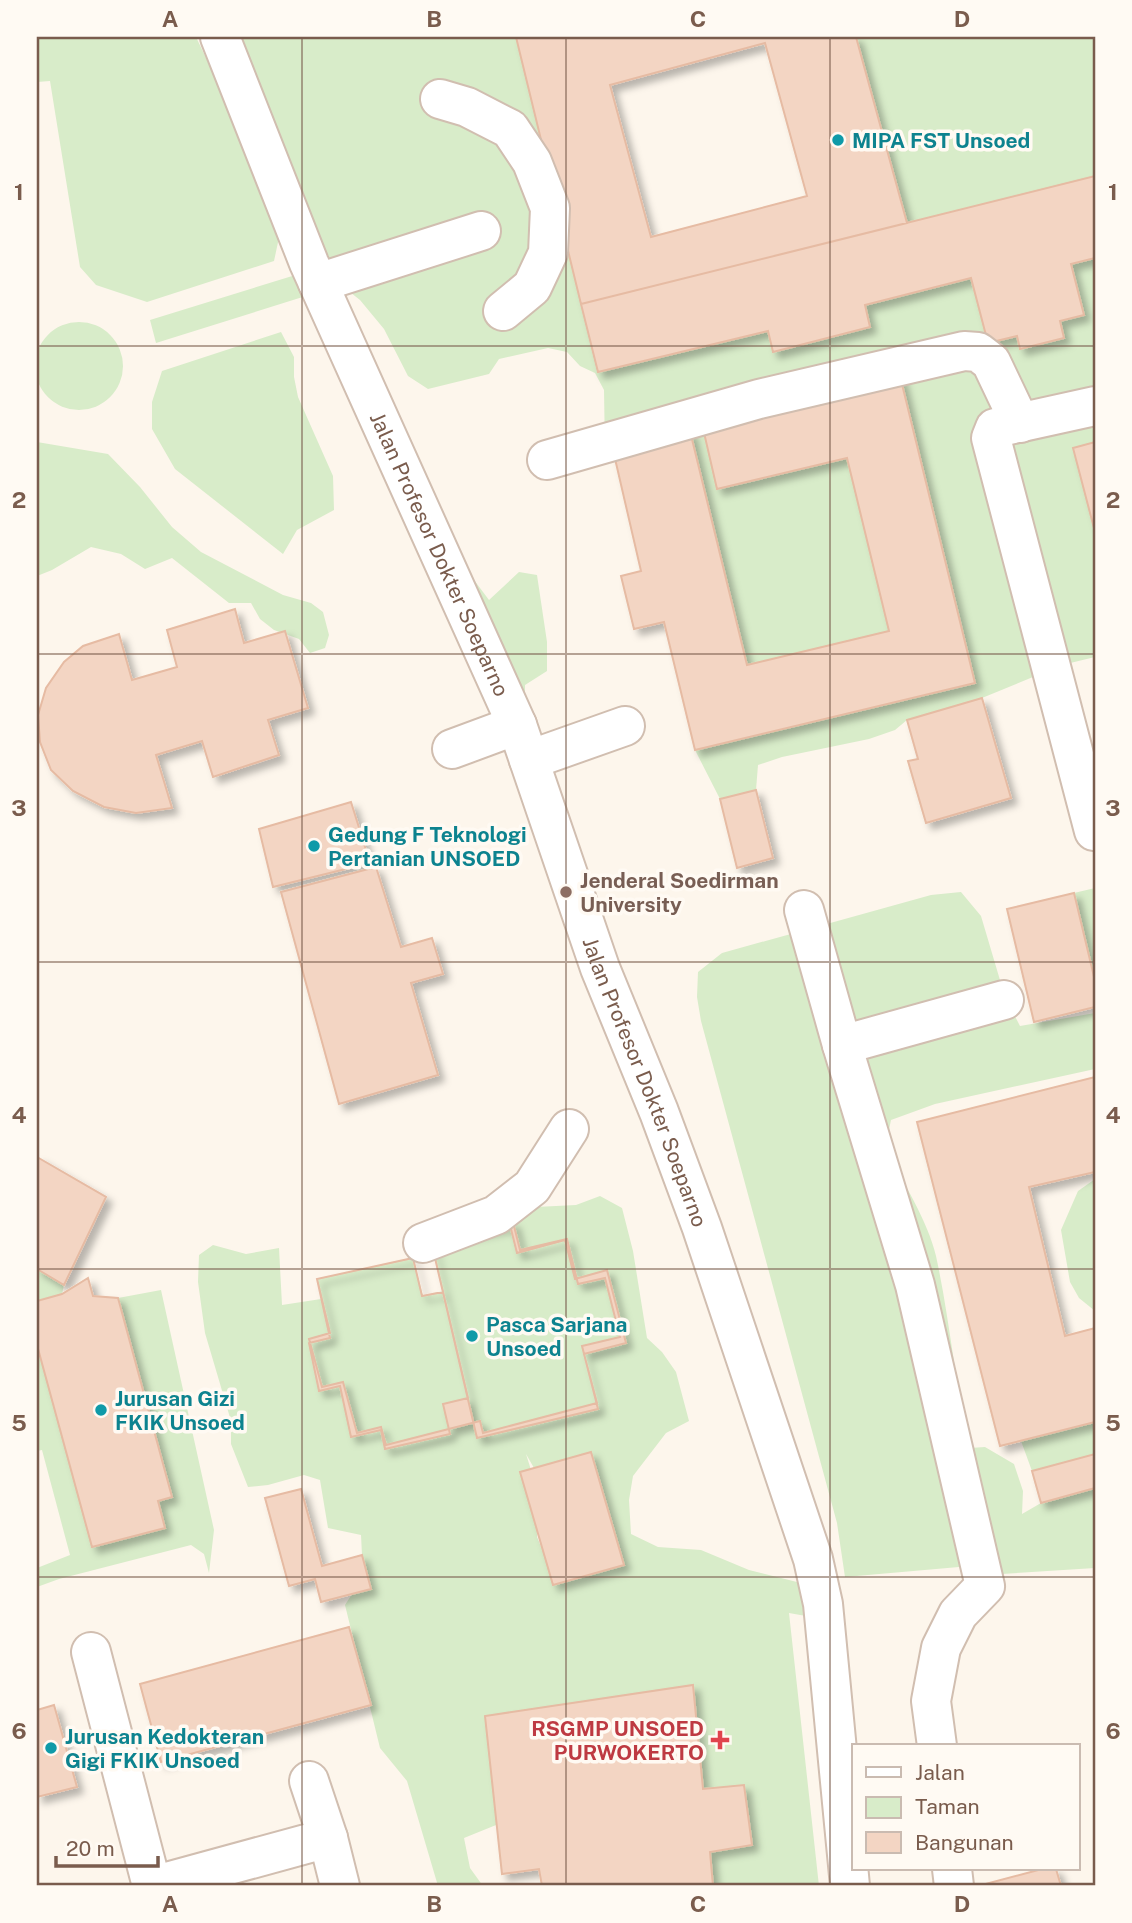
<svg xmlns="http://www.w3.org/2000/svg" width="1132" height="1923" font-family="'Public Sans',sans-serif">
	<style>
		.green { fill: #d8ecc9; fill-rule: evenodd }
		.building { fill: #f3d5c3; stroke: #e6bba3; stroke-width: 2; fill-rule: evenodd; filter: url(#shadow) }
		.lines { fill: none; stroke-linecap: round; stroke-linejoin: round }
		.minor-casing { stroke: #d1beb0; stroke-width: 42 }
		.minor { stroke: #fff; stroke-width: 38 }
		.grid { fill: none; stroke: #7a5c4d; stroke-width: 2; stroke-opacity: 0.55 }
		.culture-dot { fill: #0f9aa8; stroke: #fffaf3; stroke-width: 2.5 }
		.education-dot { fill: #8d6e63; stroke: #fffaf3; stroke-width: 2.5 }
		.health-dot { fill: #e0444e; stroke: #fffaf3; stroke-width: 2.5 }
		.labels { text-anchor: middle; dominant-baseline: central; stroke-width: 7; stroke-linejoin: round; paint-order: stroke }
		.culture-label { font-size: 21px; font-weight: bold; fill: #0d838f; stroke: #fffaf3; text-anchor: start }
		.street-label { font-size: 21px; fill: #7a5c4d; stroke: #fffaf3 }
		.education-label { font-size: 21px; font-weight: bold; fill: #785e54; stroke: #fffaf3; text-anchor: start }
		.health-label { font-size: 21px; font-weight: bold; fill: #be3a42; stroke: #fffaf3; text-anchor: end }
		.neatline { fill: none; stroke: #7a5c4d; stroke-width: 2.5 }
		.grid-label { font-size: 23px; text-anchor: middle; font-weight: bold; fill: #7a5c4d }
	</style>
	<defs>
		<filter id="shadow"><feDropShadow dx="6" dy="6" stdDeviation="3.5" flood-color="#0004"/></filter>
	</defs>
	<rect width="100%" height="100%" fill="#fdf6ec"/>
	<!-- green -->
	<path class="green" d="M37,37H196L269,190L280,233L274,261L147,302L96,285L80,267L50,81L37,82Z
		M235,37H516L598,372L768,331L773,352L870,327L865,305L971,278L988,343L1017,336L1020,349L1064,338L1060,321L1071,264L1095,258V442L1073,448L1095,532V657L1062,665L982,698L907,720L895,730L869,739L782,757L758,765L756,790L720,799L695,750L975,683L900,377L702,424L717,489L847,458L889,631L747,665L690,432L605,452L604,390L595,373L580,366L567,352L548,348L499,359L489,374L428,389L408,376L384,329L360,300L332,278Z
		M856,37H1095V176L907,223Z
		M302,273L309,295L156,343L150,320Z
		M35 366a44 44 0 1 1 88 0a44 44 0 1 1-88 0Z
		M281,332L294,357V377L298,397L333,476L334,510L297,530L283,554L175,469L152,429V402L162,371Z
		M37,442L108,454L140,487L172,527L201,552L283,595L311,603L323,612L329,635L325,648L310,653L299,639L274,630L260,619L251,603H229L172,558L145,569L121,554L91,547L52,570L37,576Z
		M519,572L537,575L547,642V671L525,685V710L498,633L471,576L489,600Z
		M1095,888V981L1074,893Z
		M961,892L981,916L1005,997L1020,1026L1095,1013V1069L935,1104L891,1120L885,1149C902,1180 928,1221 936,1256C950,1320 955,1385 970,1448L985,1447L1014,1464L1023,1491L1022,1514L1041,1503L1095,1488V1568L1002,1574L993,1564L845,1577L837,1523L701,1021L697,997L698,972L722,953L931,895Z
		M1095,1179V1311L1079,1298L1070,1282L1061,1230L1078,1191Z
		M600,1196L622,1208L633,1251L647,1338L662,1352L676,1372L689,1421L666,1433L633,1476L629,1500L631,1534L658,1547L701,1550L749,1570L801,1583L817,1618L789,1613L819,1886H590L589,1881L501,1823L464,1838L470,1868L483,1886H438L407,1781L380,1748L345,1605L352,1594L371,1588L362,1555L361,1535L328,1528L320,1480L304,1475L268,1485L248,1487L231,1444V1421L205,1333L198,1282L199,1255L213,1245L246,1254L279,1248L282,1305L321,1299L317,1279L413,1258L423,1296L443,1291L431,1241L516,1208L576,1205ZM591,1452L623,1565L554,1578L537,1537V1489L526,1454L534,1468Z
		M37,1269L64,1285L62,1294L37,1301Z
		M161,1290L214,1530L209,1573L204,1554L191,1545L59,1579L37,1587V1568L70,1555L42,1450L37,1451V1345L92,1547L165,1527L158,1501L172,1497L118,1298Z
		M1095,1422V1454L1032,1471L1021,1441Z"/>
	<!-- building -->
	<path class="building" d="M516,37H856L907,223L581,304ZM765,43L807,196L651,237L610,85Z
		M1095,176V258L1071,264L1084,315L1060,321L1064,338L1020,349L1017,336L988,343L971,278L865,305L870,327L773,352L768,331L598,372L581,304Z
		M900,376L975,683L695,750L664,622L634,629L621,576L641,571L613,450L690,431L747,665L889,631L847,458L717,489L702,424Z
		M1095,442V532L1073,448Z
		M235,609L244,643L285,631L308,708L268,720L279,755L213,777L202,741L156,755L172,808L136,813L104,807L73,791L51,770L40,742L38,715L46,688L64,662L83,646L119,634L132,680L177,667L167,630Z
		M982,698L1011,798L926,823L908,761L918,759L907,720Z
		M756,790L773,858L737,868L720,799Z
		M351,802L370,863L273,887L259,829Z
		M376,867L401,947L432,938L443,974L411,983L438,1075L339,1104L281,892Z
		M1074,893L1095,981V1007L1034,1022L1007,909Z
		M1095,1077V1172L1029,1187L1065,1336L1095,1328V1422L1000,1446L917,1122Z
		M37,1157L106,1197L64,1285L37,1269Z
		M513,1222L520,1250L567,1239L578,1284L605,1278L620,1337L582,1346L598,1409L477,1438L431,1241Z
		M510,1225L517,1253L565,1240L575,1279L607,1270L626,1343L584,1354L597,1403L483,1433L480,1421L386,1445L381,1427L357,1433L343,1382L322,1387L309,1339L330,1333L317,1279L413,1258L422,1296L443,1292L431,1241Z
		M413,1258L422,1296L443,1292L468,1398L443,1404L450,1434L385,1449L381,1430L351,1437L340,1386L319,1391L309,1343L330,1338L317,1279Z
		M88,1278L93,1296L118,1298L172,1497L158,1501L165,1528L92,1547L37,1345V1301L62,1294Z
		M591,1452L624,1565L553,1585L520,1472Z
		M1095,1454V1488L1041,1503L1032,1471Z
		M301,1489L322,1566L362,1555L371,1589L321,1602L315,1579L289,1586L265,1498Z
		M349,1627L371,1705L161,1762L140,1684Z
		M693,1685L703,1789L744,1785L752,1845L710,1852L713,1886H542L539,1869L502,1874L485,1716Z
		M54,1705L77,1787L37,1797V1710Z
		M1042,1869H1056L1061,1886H978Z"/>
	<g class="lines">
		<!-- minor casing -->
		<g class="minor-casing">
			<g id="minor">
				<path id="s1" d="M220,37L309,263L517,725L600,968L659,1112L702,1228L813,1559L823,1604L850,1886"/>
				<path d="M440,99L467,107L510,129L532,162L550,208L548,253L532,287L503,311"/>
				<path d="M318,283L481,231"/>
				<path d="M547,460L759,399L964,351L978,352L991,362L1020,423"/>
				<path d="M452,749L517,725"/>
				<path d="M529,760L625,726"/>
				<path d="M1094,831L991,438L995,428L1095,406"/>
				<path d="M804,910L842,1045L915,1285L985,1586L958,1614L941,1648L931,1701L937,1746"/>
				<path d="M842,1045L1004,1000"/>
				<path d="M423,1243L496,1215L532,1187L569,1129"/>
				<path d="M91,1652L152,1886"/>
				<path d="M309,1781L328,1838L340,1886"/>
				<path d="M952,1869L954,1886"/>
				<path d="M152,1886L328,1838"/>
			</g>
		</g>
		<!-- minor -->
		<use href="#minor" class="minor"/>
	</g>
	<!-- grid -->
	<path class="grid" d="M302,37V1886M566,37V1886M830,37V1886M37,346H1095M37,654H1095M37,962H1095M37,1269H1095M37,1577H1095"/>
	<!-- markers -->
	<g class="culture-dot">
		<circle cx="838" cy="140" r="7"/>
		<circle cx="314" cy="846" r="7"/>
		<circle cx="472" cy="1336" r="7"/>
		<circle cx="101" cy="1410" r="7"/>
		<circle cx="51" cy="1748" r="7"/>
	</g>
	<circle class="education-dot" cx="566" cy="892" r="7"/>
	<path class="health-dot" d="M716.5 1729.5h7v7h7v7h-7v7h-7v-7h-7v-7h7z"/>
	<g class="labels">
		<!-- culture labels -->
		<g class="culture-label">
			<text x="852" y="140">MIPA FST Unsoed</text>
			<text x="328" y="834">Gedung F Teknologi<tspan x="328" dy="24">Pertanian UNSOED</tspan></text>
			<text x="486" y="1324">Pasca Sarjana<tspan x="486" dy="24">Unsoed</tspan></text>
			<text x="115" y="1398">Jurusan Gizi<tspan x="115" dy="24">FKIK Unsoed</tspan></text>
			<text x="65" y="1736">Jurusan Kedokteran<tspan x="65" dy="24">Gigi FKIK Unsoed</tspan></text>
		</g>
		<!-- street labels -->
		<g class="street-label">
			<text stroke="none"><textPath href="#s1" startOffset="562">Jalan Profesor Dokter Soeparno</textPath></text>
			<text stroke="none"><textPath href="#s1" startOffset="1129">Jalan Profesor Dokter Soeparno</textPath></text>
		</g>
		<!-- education labels -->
		<g class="education-label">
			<text x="580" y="880">Jenderal Soedirman<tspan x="580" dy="24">University</tspan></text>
		</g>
		<!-- health labels -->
		<g class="health-label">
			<text x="704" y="1728">RSGMP UNSOED<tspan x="704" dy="24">PURWOKERTO</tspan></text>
		</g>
	</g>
	<!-- border -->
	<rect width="1132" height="1923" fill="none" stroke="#fffaf3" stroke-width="77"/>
	<!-- legend -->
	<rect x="852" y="1744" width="228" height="126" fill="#fffaf3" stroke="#cabbb1" stroke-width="2"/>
	<rect x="866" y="1767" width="35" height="10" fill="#ffffff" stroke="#cabbb1" stroke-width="2"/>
	<text x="915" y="1780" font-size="21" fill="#7a5c4d">Jalan</text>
	<rect x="866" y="1797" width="35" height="21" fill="#d8ecc9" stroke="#cabbb1" stroke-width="2"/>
	<text x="915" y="1814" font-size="21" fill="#7a5c4d">Taman</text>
	<rect x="866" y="1832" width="35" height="21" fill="#f3d5c3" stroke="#cabbb1" stroke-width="2"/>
	<text x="915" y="1850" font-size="21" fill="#7a5c4d">Bangunan</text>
	<!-- scale -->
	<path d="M56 1856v10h102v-10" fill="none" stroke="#7a5c4d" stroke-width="3.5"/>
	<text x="66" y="1856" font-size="21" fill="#7a5c4d" stroke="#fffaf3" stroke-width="5" paint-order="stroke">20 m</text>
	<rect x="38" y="38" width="1056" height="1846" class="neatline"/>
	<g class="grid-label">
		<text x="170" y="27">A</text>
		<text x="434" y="27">B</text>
		<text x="698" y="27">C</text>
		<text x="962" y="27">D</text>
		<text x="19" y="200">1</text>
		<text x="1113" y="200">1</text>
		<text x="19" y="508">2</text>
		<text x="1113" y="508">2</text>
		<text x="19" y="816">3</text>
		<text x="1113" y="816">3</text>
		<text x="19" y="1123">4</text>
		<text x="1113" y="1123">4</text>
		<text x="19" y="1431">5</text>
		<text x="1113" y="1431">5</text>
		<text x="19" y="1739">6</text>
		<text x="1113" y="1739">6</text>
		<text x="170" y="1912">A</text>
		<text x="434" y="1912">B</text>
		<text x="698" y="1912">C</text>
		<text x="962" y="1912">D</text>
	</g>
</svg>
